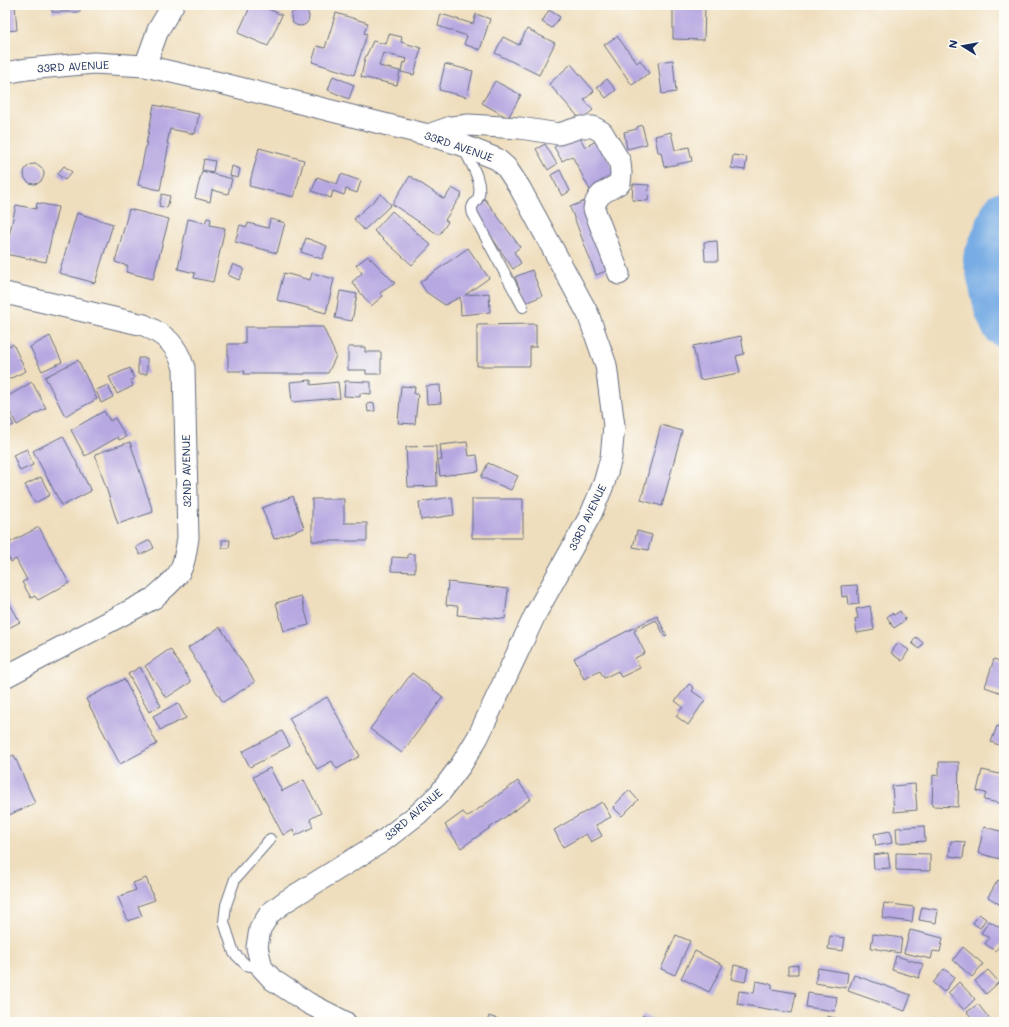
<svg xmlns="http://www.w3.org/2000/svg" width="1009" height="1027" font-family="Mali,sans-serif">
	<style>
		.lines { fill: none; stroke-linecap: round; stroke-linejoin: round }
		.river { stroke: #77ace4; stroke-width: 46 }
		.building { fill: #b7a8e1 }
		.service-casing { stroke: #656c7f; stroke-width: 12 }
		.minor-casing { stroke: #656c7f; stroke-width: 23 }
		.service { stroke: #fff; stroke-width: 10 }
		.minor { stroke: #fff; stroke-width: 21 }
		.labels { text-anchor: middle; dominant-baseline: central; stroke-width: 4; stroke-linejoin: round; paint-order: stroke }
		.street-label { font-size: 11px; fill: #1b2f5e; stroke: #fdfcf7 }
	</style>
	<rect width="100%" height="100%" fill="#fdfcf7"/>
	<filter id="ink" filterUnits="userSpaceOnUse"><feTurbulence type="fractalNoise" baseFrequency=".025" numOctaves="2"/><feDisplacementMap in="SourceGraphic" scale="8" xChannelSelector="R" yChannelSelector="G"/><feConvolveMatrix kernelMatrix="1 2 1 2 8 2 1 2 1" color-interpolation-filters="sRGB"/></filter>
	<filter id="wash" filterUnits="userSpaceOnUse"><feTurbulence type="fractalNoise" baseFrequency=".012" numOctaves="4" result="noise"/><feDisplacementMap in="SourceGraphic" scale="16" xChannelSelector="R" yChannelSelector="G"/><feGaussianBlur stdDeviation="0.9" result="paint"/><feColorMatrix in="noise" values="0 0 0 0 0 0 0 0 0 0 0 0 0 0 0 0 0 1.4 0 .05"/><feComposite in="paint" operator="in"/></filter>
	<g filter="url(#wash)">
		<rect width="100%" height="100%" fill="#efdebd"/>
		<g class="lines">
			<!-- river -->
			<path class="river" d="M1004,214L986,259L997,308L1004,324"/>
		</g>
		<g id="blocks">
			<!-- building -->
			<path class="building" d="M5,5H15L17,30L5,31Z
				M52,5H80V12H52Z
				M251,5H259L282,15L268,46L238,33Z
				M673,5L705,7L704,40L673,39Z
				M291 17a9 9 0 1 1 18 0a9 9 0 1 1-18 0Z
				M549,10L560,17L552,28L542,22Z
				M336,13L368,23L364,33L367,34L354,75L312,62L317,46L325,48Z
				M441,14L473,24L476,14L490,19L480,50L464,44L467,36L438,26Z
				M527,29L555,43L539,75L495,53L503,37L519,45Z
				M389,34L402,37L401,42L421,48L414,75L401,72L403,62L406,63L407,59L383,53L379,66L400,71L397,85L361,77L365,58L373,41L386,44Z
				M617,36L637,63L640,60L649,73L632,85L604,45Z
				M673,60L676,92L662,94L658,62Z
				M445,64L473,71L467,97L439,90Z
				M571,64L594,91L584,100L593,110L581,120L549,84Z
				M333,76L354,85L349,99L328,90Z
				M607,79L616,90L606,98L597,87Z
				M495,81L521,95L508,118L482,103Z
				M154,105L199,114L195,134L170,129L167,144H169L160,190L138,185Z
				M642,125L647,144L627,149L624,132L637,129V127Z
				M671,132L675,150L689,147L692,161L664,167L661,152H658L655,136Z
				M578,134L585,147L598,140L618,177L591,192L572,156L562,161L554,147Z
				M545,144L557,164L548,170L536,149Z
				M259,148L304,160L294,197L249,186Z
				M733,155L747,157L745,170L731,168Z
				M204,159L215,161L213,172L202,170Z
				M24 174a10 10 0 1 1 20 0a10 10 0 1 1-20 0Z
				M64,166L72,172L65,180L57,174Z
				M232,166L240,169L238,178L230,176Z
				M560,170L570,191L562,196L551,175Z
				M202,171L232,179L228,194L212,190L210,202L195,198Z
				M341,174L361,181L357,193L346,189L344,195L333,191L331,198L312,191L317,177L337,184Z
				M410,176L444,199L452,188L462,194L445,220L448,222L439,235L392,204Z
				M633,184L649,185L648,201L632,200Z
				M162,194L170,196L167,208L159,206Z
				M381,194L391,205L364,230L354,219Z
				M485,199L520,247L514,252L521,263L513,269L472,208Z
				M585,201L611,269L596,275L570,207Z
				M37,203L58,207L46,262L5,254L16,205L36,209Z
				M129,209L169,219L153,279L126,272L128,266L115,262Z
				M392,211L431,245L412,265L374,231Z
				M77,213L113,224L95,283L59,273Z
				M207,218L211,219L210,225L225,228L213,282L194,278L195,273L178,269L188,219L205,223Z
				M270,219L285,223L277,253L235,242L240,225L247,227L248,223L268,228Z
				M306,238L327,246L322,259L301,252Z
				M717,241L718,261H705L704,242Z
				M468,248L489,278L465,295L489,293L490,312L461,315L460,297L445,305L426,292L420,282Z
				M368,256L395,283L380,293L383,296L371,306L352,282L362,273L356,265Z
				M233,264L244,269L239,280L228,275Z
				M532,270L542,296L525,303L515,277Z
				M284,273L310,280L312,273L334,279L326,313L277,300Z
				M340,291L357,294L352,321L335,318Z
				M536,324V347H530V366H477V325Z
				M245,327H323L336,356L328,373H305V374H244L245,371H228V344H245Z
				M50,336L62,362L42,371L30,347Z
				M741,336L744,354L736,356L740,373L700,380L693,346Z
				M13,344L26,371L5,381V348Z
				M348,347H365V352H381V374H366V370H348Z
				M138,358H147V374H138Z
				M78,360L97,399L65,416L45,377Z
				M130,368L134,379L131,380L133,386L117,394L109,377Z
				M311,380V385L338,382L340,398L292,402L290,382Z
				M345,381L371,382V394L360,393V397L344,396Z
				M32,382L46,408L17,425L5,403V398Z
				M108,385L113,397L101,403L96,390Z
				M440,385L441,403L427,404L426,386Z
				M401,386L415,387L414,394H418L415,424L398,423Z
				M374,403L375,411L368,412L367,404Z
				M5,408L14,425L5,429Z
				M104,411L110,421L115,418L126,437L119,440L118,437L85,456L71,430Z
				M661,425L682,431L662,506L641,500Z
				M63,436L91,491L62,506L33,451Z
				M130,442L153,512L118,524L95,454Z
				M467,442L469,456L477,455L479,471L440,476L438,460H442L440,445Z
				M436,446L437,486L408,487L406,447Z
				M27,449L33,465L20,471L13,455Z
				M488,463L518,476L511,490L481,477Z
				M41,477L50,495L35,503L25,485Z
				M293,496L304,528L274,539L262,508Z
				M452,497L454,515L421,520L419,502Z
				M312,499H344V523H367V541H312Z
				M472,499H523V538H472Z
				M39,527L69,583L38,600L35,596L31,598L22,582L27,580L16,559L11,562L5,551V545Z
				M637,531L652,535L648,550L633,547Z
				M150,540L154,548L140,555L136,547Z
				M222,540H230L229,548H222Z
				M408,554H415V572L391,571L392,557L408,558Z
				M448,582L508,589L505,619L457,615L458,606L446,605Z
				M857,585L859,604L849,605L848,596L842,597L841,586Z
				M5,595L20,622L5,630Z
				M301,596L309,625L284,631L276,603Z
				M870,606L874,630L857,633L855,619L858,618L856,609Z
				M900,611L906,620L894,628L887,617L892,613L894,615Z
				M657,616L667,636L665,637L656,620L634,631L645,653L635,658L640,668L621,677L618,671L604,678L600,671L584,679L574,658Z
				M220,627L255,682L223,702L188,648Z
				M916,637L923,643L919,649L912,643Z
				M898,643L909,650L902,661L891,653Z
				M170,649L191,682L166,698L145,666Z
				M994,659L1004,663V688L1002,693L985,687Z
				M140,667L161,706L149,712L128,674Z
				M412,673L443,697L402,753L370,729Z
				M124,679L157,744L120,764L86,699Z
				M689,684L694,688L692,691L705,700L688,725L676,716L683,707L675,701Z
				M327,697L360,756L337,769L332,761L317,769L289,718Z
				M178,703L186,718L160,730L153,716Z
				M1003,717H1004V747L991,742L997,726L999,727Z
				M282,731L290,746L250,767L242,752Z
				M14,755L35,803L5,817V759Z
				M939,762H959L958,807L932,806L933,775L939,776Z
				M270,768L282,791L304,780L321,813L310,819L313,827L295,836L293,829L283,835L253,777Z
				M982,770L1004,775V804L984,800L986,793L977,791Z
				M518,781L531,799L461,848L445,825L463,812L467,817Z
				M915,784L917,810L894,812L892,786Z
				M629,790L638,800L622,816L613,807Z
				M602,802L611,817L596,825L602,836L591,842L586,834L563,847L554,830Z
				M924,826L925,841L897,843L896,828Z
				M984,827L1004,832V860L978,853Z
				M890,831L892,843L876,846L874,834Z
				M951,841L965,842L963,858L949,856Z
				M888,853L890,868L874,869L873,855Z
				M896,853L930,854V871L896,870Z
				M146,878L155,900L138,906L142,916L128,921L118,897L136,890L133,883Z
				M998,880L1004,884V907L988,897Z
				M884,903L914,907L912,922L882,918Z
				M922,907L938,910L936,923L919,920Z
				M979,914L986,919L980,928L973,923Z
				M989,921L1004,930V938L996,951L985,944L989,938L981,933Z
				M910,930L943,938L940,952L933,951L931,959L904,953Z
				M873,934L902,938L900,953L871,948Z
				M676,935L690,941L675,975L661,969Z
				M830,936L845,938L843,951L828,949Z
				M963,947L983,964L972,977L953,960Z
				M695,951L723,965L709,992L681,978Z
				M896,956L923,964L919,978L892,970Z
				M734,965L748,968L745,982L731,979Z
				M798,965V974H788V966Z
				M818,968L848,973L846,988L815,983Z
				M944,969L955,977L944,992L933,983Z
				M988,970L999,982L986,994L975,981Z
				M854,975L911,995L905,1011L848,991Z
				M756,981L772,984V989L796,993L792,1013L737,1004L739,991L754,993Z
				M959,982L975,999L964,1010L948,993Z
				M808,993L837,997L835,1011L806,1007Z
				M978,1004L992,1022H975L967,1012Z
				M643,1015L662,1022H640Z
				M489,1016L506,1022H487Z
				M827,1016L843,1020L842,1022H825Z
				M934,1018L937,1022H928Z"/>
		</g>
	</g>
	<g filter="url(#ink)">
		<use href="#blocks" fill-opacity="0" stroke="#656c7f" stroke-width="1"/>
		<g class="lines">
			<!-- service casing -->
			<g class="service-casing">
				<path id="service" d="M463,147C469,161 482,179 479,195C478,203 469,203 473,214L523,307
					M262,968L246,965L234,953L224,922L226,905L235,879L270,839"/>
			</g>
			<!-- minor casing -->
			<g class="minor-casing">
				<path id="minor" d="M145,66L158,30L173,5
					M5,73L27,69L94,63L145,66L220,83L428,135L462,145L497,159L506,167L520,188L588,314L606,365L614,426L611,458L604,483L591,514L535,615L478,737L461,765L440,793L418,814L383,841L286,901L270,913L260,929L257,947L262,968L273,980L308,1003L345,1022
					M428,135L451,127L469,125L520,128L559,134L581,127H593L602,132L620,162L621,173L620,183C607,191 596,193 594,209L619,274
					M5,293L144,325C167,336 176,344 184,368L188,538C186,549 185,564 178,574C172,583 162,590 154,598L5,677"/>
			</g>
			<!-- service -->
			<use href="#service" class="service"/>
			<!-- minor -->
			<use href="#minor" class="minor"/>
		</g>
	</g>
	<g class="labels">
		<!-- street labels -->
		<g class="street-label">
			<text transform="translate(73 66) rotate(-3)">33RD AVENUE</text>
			<text transform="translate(459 146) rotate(19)">33RD AVENUE</text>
			<text transform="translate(186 471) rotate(-91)">32ND AVENUE</text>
			<text transform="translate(587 517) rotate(-64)">33RD AVENUE</text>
			<text transform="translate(413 814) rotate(-41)">33RD AVENUE</text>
		</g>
	</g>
	<!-- margin -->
	<rect width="1009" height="1027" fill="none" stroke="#fdfcf7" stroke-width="20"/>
	<!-- north arrow -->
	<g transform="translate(963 46) rotate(281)" stroke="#fdfcf7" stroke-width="3" paint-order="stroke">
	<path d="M0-3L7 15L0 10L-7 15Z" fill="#1b2f5e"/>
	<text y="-6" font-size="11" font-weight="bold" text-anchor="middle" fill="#1b2f5e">N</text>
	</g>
</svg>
